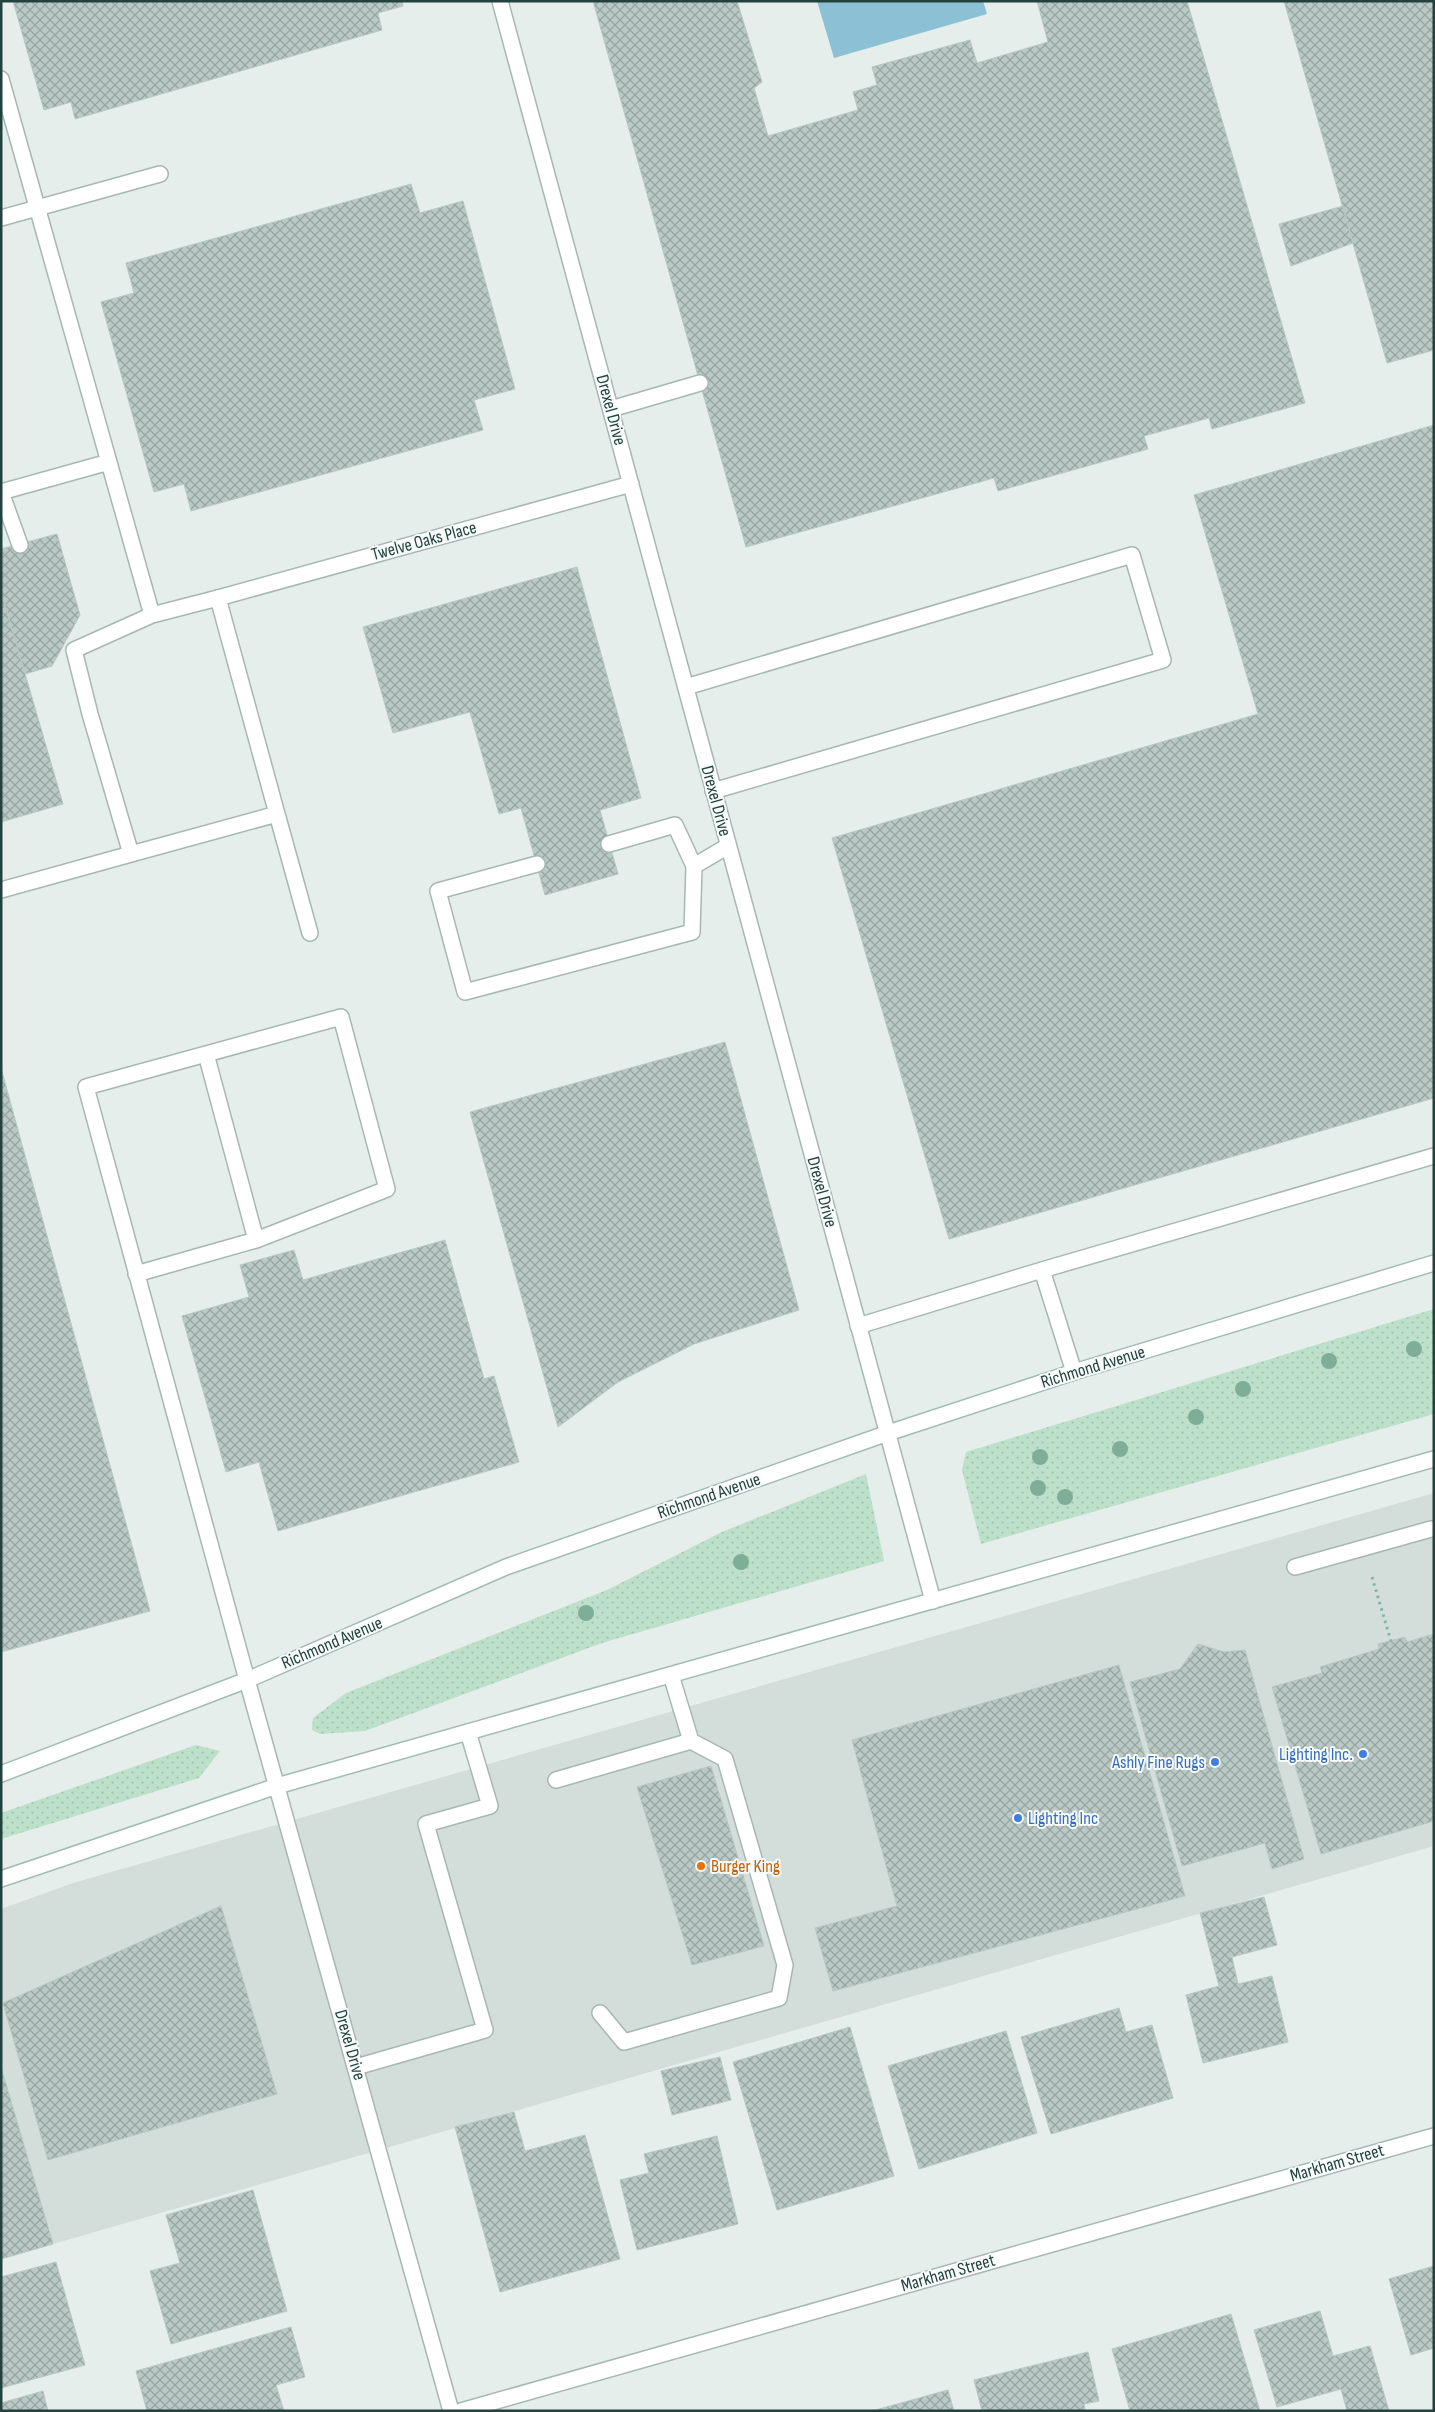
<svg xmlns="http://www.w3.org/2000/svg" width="1435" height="2412" font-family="'Sofia Sans Condensed',sans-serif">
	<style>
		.built { fill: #d3dedb }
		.green { fill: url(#green-dots) }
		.water { fill: #8bc0d5 }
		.building { fill: url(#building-cross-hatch); stroke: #b7c8c3 }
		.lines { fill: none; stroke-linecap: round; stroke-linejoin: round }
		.service-casing { stroke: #a7b7b3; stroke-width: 18 }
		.minor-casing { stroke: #a7b7b3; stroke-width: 18 }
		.tertiary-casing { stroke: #a7b7b3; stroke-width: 18 }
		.secondary-casing { stroke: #a2bbb5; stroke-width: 18 }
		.path { stroke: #84b3aa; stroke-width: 3; stroke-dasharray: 2.5 4; stroke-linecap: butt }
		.service { stroke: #fff; stroke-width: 15 }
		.minor { stroke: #fff; stroke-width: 15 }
		.tertiary { stroke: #fff; stroke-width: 15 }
		.secondary { stroke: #fff; stroke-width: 15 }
		.tree { fill: #7fae98 }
		.shop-dot { fill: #3f7fe0; stroke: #f6faf9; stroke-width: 2 }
		.food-dot { fill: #e8710a; stroke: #f6faf9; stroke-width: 2 }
		.labels { text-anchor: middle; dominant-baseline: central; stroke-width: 4; stroke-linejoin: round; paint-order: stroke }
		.street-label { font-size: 18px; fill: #23413d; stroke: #f6faf9 }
		.shop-label { font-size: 18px; fill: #366cbe; stroke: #f6faf9; text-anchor: end }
		.food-label { font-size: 18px; fill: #c56008; stroke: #f6faf9; text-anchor: start }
	</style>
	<defs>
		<pattern id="green-dots" width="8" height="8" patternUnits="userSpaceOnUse" patternTransform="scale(1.25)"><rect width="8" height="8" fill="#bde0cb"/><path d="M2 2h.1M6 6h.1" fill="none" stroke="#a2c1af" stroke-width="1.8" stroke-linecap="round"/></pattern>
		<pattern id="building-cross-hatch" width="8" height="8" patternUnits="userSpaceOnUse" patternTransform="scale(1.25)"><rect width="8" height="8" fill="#bac9c5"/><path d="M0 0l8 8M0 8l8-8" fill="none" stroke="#97a5a1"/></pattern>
	</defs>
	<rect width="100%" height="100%" fill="#e5eeeb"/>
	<!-- built -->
	<path class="built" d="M1434,1493V1846L1,2259V1909L73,1883Z"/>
	<!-- green -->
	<path class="green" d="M1434,1309V1414L981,1544L962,1470L966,1452Z
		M866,1474L884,1561L602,1643L365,1731L320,1734L312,1730L313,1718L346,1693L607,1590L722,1532Z
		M196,1745L220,1751L199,1778L1,1839V1813Z"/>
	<!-- water -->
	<path class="water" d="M817,1H983L987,14L834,58Z"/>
	<!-- building -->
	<path class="building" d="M13,1H402L403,6L378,13L382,30L75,119L71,102L44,110Z
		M593,1H737L762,82L754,88L768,136L858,110L853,92L877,85L872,67L970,40L977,63L1048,42L1037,1H1187L1305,403L1212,429L1209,418L1144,436L1148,449L998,491L994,478L746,547Z
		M1284,1H1434V350L1387,363Z
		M411,184L420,213L463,201L515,389L474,400L483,430L191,511L184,484L154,492L101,302L134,293L126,263Z
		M1343,206L1353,243L1291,266L1279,224Z
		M1434,425V1098L949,1239L832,838L1258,714L1194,495Z
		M57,534L80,615L52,666L25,674L1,591V549Z
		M577,567L641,798L600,810L618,874L545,895L521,808L499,814L470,712L393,733L363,627Z
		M1,591L63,804L1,822Z
		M725,1042L799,1310L694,1344L618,1382L558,1427L470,1112Z
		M1,1068L150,1611L1,1652Z
		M445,1240L484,1379L494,1376L519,1462L278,1531L259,1462L226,1472L182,1316L249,1297L240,1265L294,1250L303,1280Z
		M1434,1634V1821L1321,1854L1272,1687L1322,1673L1320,1667L1379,1649L1378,1644L1405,1637L1407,1642Z
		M1198,1644L1224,1652L1245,1650L1304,1859L1272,1869L1265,1843L1182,1866L1130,1682L1180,1669Z
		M1119,1665L1185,1896L833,1991L815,1928L897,1906L852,1740Z
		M711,1766L764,1946L692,1965L637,1787Z
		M1264,1897L1277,1945L1232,1957L1238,1984L1272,1976L1288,2042L1203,2063L1186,1995L1219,1986L1200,1913Z
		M221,1906L277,2094L48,2160L3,2003Z
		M1119,2008L1126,2032L1152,2025L1173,2098L1051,2134L1021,2037Z
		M850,2027L894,2176L777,2210L733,2062Z
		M1006,2031L1037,2133L919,2169L888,2066Z
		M720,2057L731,2100L672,2115L661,2071Z
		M1,2067L53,2244L1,2259Z
		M514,2112L525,2151L585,2135L620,2259L500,2292L455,2127Z
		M717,2136L738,2224L637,2250L620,2180L649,2173L644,2154Z
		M253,2190L287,2311L171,2344L150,2271L180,2263L166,2215Z
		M56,2262L85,2365L1,2388V2277Z
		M1434,2266V2348L1411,2355L1389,2279Z
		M1320,2311L1333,2356L1370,2346L1389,2411H1347L1341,2389L1277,2407L1254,2330Z
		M1231,2314L1260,2411H1130L1112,2349Z
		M291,2327L305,2377L276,2385L284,2411H147L136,2371Z
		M1088,2352L1099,2401L1084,2404L1085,2411H982L974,2380Z
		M948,2390L954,2411H872Z
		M43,2391L48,2411H1V2403Z"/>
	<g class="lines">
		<!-- service casing -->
		<g class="service-casing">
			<path id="service" d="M1,79L152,615
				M1,218L160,174
				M611,409L700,383
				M20,545L1,492L109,462
				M218,598L277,814L131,854L90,714L74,650L152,615Z
				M686,687L1132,555L1163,660L713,791
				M277,814L310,933
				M609,844L675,825L694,866
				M537,864L438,891L465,992L692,932L694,866L728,846
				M1,890L131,854
				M206,1054L256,1240
				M1042,1270L1074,1372
				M136,1274L256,1240L387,1189L341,1017L86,1087L247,1680
				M858,1326L1042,1270L1434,1156
				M1295,1567L1431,1529
				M556,1780L691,1741L671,1675
				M600,2013L624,2042L779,1998L785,1965L725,1759L691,1741
				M356,2067L485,2030L426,1824L490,1806L468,1732"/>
		</g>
		<!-- minor casing -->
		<g class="minor-casing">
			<path id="minor" d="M500,1L933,1601
				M218,598L631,484
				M461,2411L1434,2136"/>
		</g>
		<!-- tertiary casing -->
		<g class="tertiary-casing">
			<path id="tertiary" d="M247,1680L451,2411"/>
		</g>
		<!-- secondary casing -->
		<g class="secondary-casing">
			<path id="secondary" d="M1,1774L247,1680L506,1567L888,1433L1074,1372L1434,1263
				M1,1879L277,1786L1434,1459"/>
		</g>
		<!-- path -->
		<path class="path" d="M1372,1577L1391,1641"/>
		<!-- service -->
		<use href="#service" class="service"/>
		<!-- minor -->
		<use href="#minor" class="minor"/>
		<!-- tertiary -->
		<use href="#tertiary" class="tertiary"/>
		<!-- secondary -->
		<use href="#secondary" class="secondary"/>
	</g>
	<!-- trees -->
	<g class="tree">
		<circle cx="1414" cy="1349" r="8"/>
		<circle cx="1329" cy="1361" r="8"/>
		<circle cx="1243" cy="1389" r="8"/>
		<circle cx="1196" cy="1417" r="8"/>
		<circle cx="1120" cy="1449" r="8"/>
		<circle cx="1040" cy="1457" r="8"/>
		<circle cx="1038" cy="1488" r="8"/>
		<circle cx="1065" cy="1497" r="8"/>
		<circle cx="741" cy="1562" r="8"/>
		<circle cx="586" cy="1613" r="8"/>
	</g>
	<!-- markers -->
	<g class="shop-dot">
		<circle cx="1363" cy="1754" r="5"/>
		<circle cx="1215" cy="1762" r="5"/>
		<circle cx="1018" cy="1818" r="5"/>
	</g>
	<circle class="food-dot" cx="701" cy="1866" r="5"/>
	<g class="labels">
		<!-- street labels -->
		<g class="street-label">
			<text transform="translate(611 410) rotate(75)">Drexel Drive</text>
			<text transform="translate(424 541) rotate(-15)">Twelve Oaks Place</text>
			<text transform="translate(716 801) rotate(75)">Drexel Drive</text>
			<text transform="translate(822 1192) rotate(75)">Drexel Drive</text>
			<text transform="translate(1093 1367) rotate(-17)">Richmond Avenue</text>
			<text transform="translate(709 1496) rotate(-19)">Richmond Avenue</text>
			<text transform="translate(332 1643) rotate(-23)">Richmond Avenue</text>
			<text transform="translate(350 2045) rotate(74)">Drexel Drive</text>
			<text transform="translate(1337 2163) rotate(-16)">Markham Street</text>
			<text transform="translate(948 2273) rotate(-16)">Markham Street</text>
		</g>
		<!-- shop labels -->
		<g class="shop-label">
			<text x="1353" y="1754">Lighting Inc.</text>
			<text x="1205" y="1762">Ashly Fine Rugs</text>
			<text x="1028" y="1818" text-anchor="start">Lighting Inc</text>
		</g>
		<!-- food labels -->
		<g class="food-label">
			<text x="711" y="1866">Burger King</text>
		</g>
	</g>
	<!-- border -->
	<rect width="1435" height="2412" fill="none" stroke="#23413d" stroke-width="5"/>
</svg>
